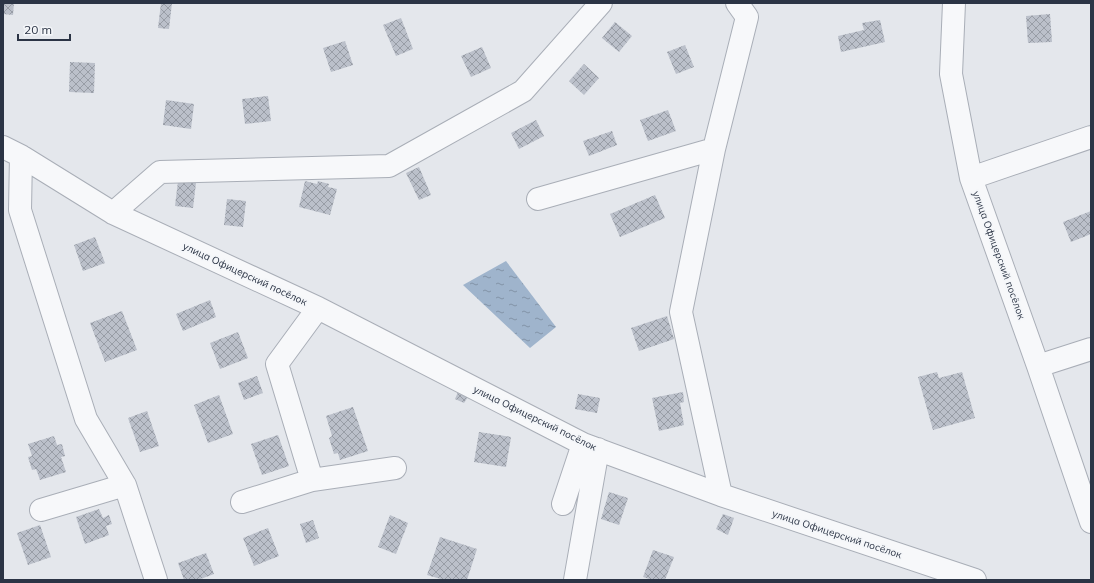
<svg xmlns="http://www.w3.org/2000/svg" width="1094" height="583" font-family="Mulish,sans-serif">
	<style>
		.water { fill: url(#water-ripples) }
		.building { fill: url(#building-cross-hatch) }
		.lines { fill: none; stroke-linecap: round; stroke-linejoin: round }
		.minor-casing { stroke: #a9aeb7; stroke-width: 24 }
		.minor { stroke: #f7f8fa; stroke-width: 22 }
		.labels { text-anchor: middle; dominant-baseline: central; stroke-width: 3.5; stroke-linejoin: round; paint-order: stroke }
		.street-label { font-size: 10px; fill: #2b3445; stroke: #f4f6f9 }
	</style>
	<defs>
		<pattern id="water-ripples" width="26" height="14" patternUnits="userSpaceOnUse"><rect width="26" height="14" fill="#9fb4cc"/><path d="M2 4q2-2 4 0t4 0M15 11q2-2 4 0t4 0" fill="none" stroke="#8293a7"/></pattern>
		<pattern id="building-cross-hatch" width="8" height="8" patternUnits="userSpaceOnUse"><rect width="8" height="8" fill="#bbc0ca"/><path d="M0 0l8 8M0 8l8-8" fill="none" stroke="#989da6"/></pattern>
	</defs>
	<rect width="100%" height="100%" fill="#e4e7ec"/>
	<!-- water -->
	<path class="water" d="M506,261L556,327L530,348L463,285Z"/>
	<!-- building -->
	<path class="building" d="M3,3H14L13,15L3,14Z
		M161,3H172L169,29L158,28Z
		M1050,14L1052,42L1028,43L1026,16Z
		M401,18L413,49L396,56L383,25Z
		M880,20L885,42L841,52L838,36L864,30L862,23Z
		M615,22L632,36L619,52L602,38Z
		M345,41L353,65L331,72L323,48Z
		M685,45L694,67L676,74L667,52Z
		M482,47L491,68L471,77L461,56Z
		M70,62L95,63L94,93L69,92Z
		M584,64L599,78L584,95L569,81Z
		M268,96L271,121L245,124L242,99Z
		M166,100L194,104L191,129L163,125Z
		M668,110L676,131L648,141L640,120Z
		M536,120L544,136L519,149L511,133Z
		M612,131L617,145L589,156L583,141Z
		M419,167L431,195L419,200L406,173Z
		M178,181L196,183L193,208L175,206Z
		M305,181L317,184L318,181L329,184L328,187L337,189L330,215L299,207Z
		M655,195L665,218L620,237L610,214Z
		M227,199L246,201L243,227L224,225Z
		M1091,211V234L1071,242L1063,222Z
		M95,237L105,263L83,271L74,245Z
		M210,300L216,317L183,331L176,314Z
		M122,311L137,350L105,362L90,323Z
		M667,316L674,339L639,351L631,328Z
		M238,332L248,358L220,369L210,343Z
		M937,372L939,378L962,372L975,418L933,430L918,377Z
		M257,376L263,393L244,400L238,383Z
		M458,392L468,397L464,403L455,399Z
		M683,392L684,402L680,403L684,425L659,431L652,398Z
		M578,394L600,398L597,413L575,409Z
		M219,395L233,434L208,443L194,405Z
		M353,407L368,451L340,460L338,453L334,454L329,438L332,436L326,416Z
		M147,411L159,446L140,452L128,418Z
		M479,432L511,437L506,467L474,462Z
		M278,435L289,466L262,475L251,444Z
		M54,436L57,445L62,444L65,456L61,457L66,472L40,480L36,469L32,470L28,457L32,456L28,444Z
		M609,492L628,498L619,525L601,519Z
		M99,509L103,518L109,515L112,524L106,526L109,535L85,544L76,517Z
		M723,514L734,518L728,535L716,529Z
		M390,515L408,523L396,554L378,547Z
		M313,520L319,538L306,543L300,524Z
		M40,525L51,557L28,565L17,533Z
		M268,528L279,556L254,566L243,538Z
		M440,537L477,549L467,580H444L427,575Z
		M653,550L674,557L665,580H652L643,577Z
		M206,553L214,574L198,580H184L178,563Z"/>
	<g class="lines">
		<!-- minor casing -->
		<g class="minor-casing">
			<path id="minor" d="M954,3L951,74L971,178L1038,366L1091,522
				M3,147L21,156L113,213L318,308L583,444L721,495L975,580
				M21,156L20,210L86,419L125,485L156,580
				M971,178L1091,137
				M538,199L714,149
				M113,213L160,172L389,166L523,91L601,3
				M318,308L277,364L312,480L395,468
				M1038,366L1091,349
				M721,495L681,312L714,149L747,17L737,3
				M242,502L312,480
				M563,504L583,444
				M41,510L125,485
				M575,580L598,449"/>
		</g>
		<!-- minor -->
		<use href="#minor" class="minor"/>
	</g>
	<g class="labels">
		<!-- street labels -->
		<g class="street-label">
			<text transform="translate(999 255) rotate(70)">улица Офицерский посёлок</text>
			<text transform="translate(245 274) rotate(25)">улица Офицерский посёлок</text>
			<text transform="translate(535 418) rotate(26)">улица Офицерский посёлок</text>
			<text transform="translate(837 534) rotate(18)">улица Офицерский посёлок</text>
		</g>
	</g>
	<!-- border -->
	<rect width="1094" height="583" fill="none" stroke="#2b3445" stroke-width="8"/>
	<!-- scale -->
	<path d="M18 34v6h52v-6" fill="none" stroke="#2b3445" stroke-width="2"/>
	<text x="24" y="34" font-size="12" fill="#2b3445" stroke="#f4f6f9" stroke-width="3" paint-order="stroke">20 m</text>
</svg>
